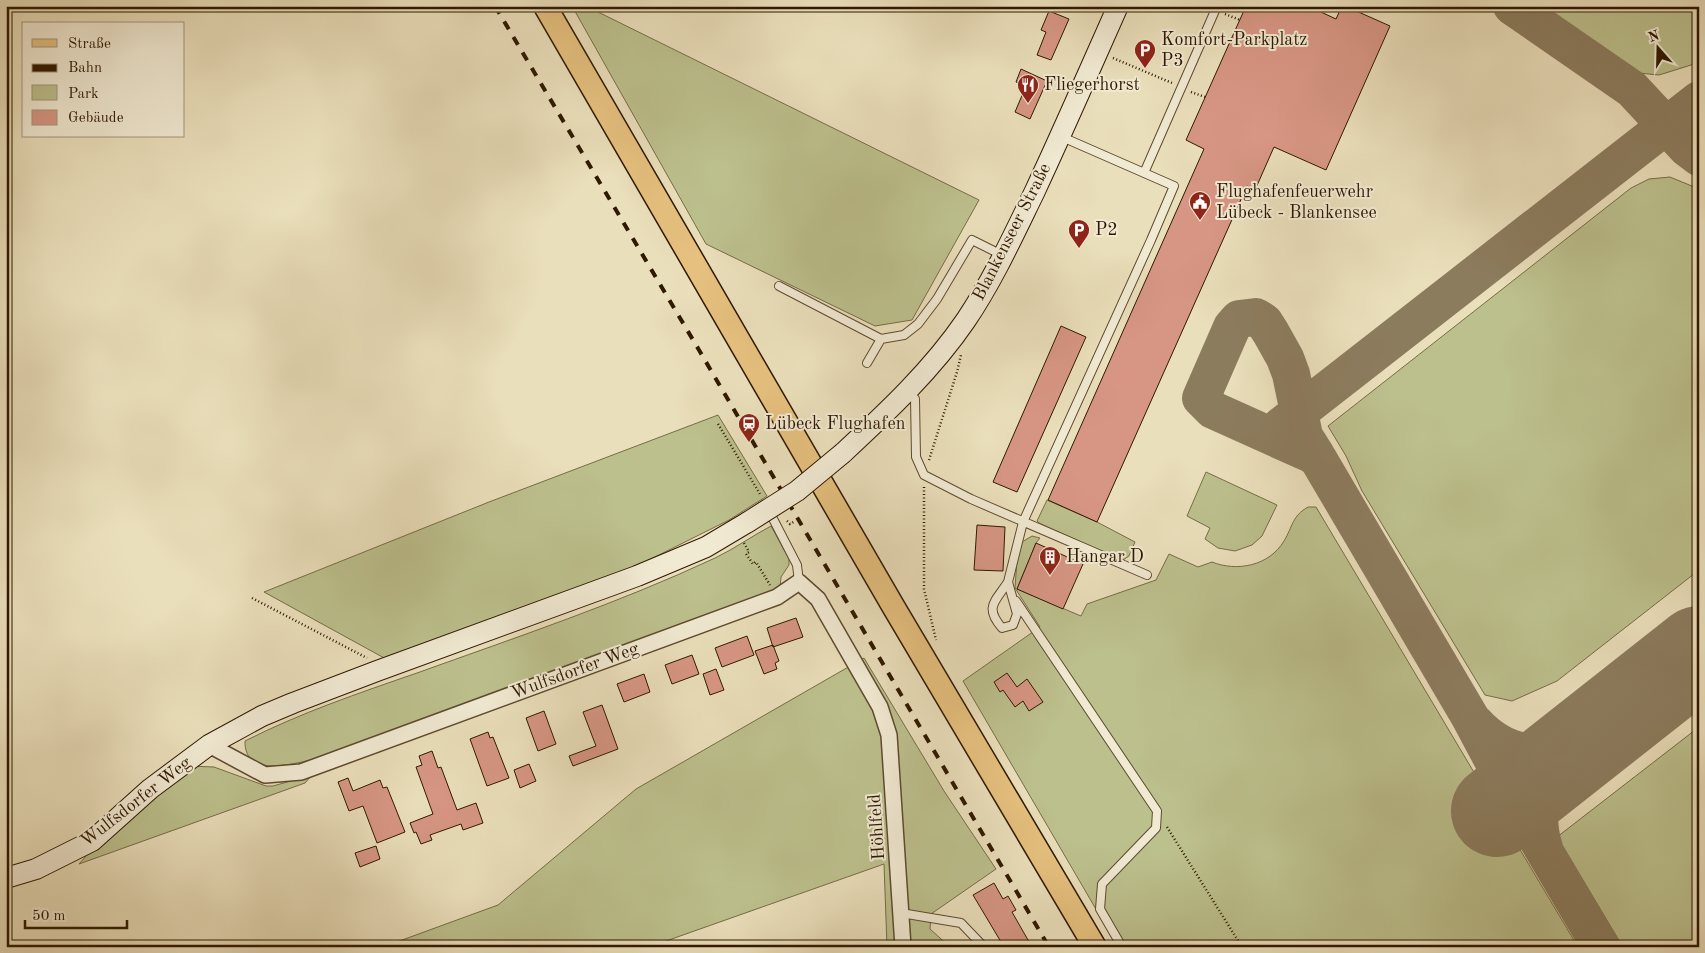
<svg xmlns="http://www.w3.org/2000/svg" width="1705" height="953" font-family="'Old Standard TT',serif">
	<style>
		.green { fill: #bcc08d; stroke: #766c46 }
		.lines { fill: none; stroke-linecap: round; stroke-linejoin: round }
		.taxiway { stroke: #8c7c5e; stroke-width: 38 }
		.runway { stroke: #8c7c5e; stroke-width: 92 }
		.building { fill: #d79684; stroke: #2f1800 }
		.lane-casing { stroke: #5e4a2f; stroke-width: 10 }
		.street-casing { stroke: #5e4a2f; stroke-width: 18 }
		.secondary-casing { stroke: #2f1800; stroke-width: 22 }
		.primary-casing { stroke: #2f1800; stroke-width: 25 }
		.path { stroke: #2f1800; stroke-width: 2.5; stroke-dasharray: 1 2.5; stroke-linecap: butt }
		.lane { stroke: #f1ead3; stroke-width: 8 }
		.street { stroke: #f1ead3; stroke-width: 15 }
		.secondary { stroke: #f1ead3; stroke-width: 20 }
		.primary { stroke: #e5c07e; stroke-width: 22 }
		.rail { stroke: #2f1800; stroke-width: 4; stroke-dasharray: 9 9; stroke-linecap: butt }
		.secondary-bridge-casing { stroke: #2f1800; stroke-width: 22; stroke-linecap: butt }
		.secondary-bridge { stroke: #f1ead3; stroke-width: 20 }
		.labels { text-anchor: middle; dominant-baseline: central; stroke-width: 4; stroke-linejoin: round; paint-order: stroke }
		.poi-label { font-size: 18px; fill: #2f1800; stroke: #f1ead3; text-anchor: start }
		.street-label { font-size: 18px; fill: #2f1800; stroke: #f1ead3 }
	</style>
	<rect width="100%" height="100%" fill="#eadfbb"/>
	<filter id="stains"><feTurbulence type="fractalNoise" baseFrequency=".004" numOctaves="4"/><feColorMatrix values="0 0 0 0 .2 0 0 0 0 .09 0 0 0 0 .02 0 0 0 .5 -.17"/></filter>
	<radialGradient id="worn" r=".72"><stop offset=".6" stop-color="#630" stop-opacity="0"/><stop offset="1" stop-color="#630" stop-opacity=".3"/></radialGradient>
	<!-- green -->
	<path class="green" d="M572,6L596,11L979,200L912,320L875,326L706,244Z
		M1539,6H1699V60L1691,65L1659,75L1638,73Z
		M1670,177L1699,189V570L1557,681L1512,701L1485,695L1362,491L1346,456L1328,426L1631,188L1649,179Z
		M718,415L767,496L729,520L627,571L386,659L264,592L489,502Z
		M1206,472L1277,505L1262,536L1252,545L1235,551L1218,548L1205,539L1210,528L1187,516Z
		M1047,500L1097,522L1135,542L1129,556L1123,560L1119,559L1039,523L1037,521Z
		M1308,507H1316L1578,947H1118L963,681L1040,627L1015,588L1017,559L1022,542L1032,536L1040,538L1036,543L1017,589L1081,616L1087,604L1156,580L1169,554L1198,567L1212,562C1237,572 1269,566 1284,541C1293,526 1292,516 1308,507Z
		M771,526L789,559V565L781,577L780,589L322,757C300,762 244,781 245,741C300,713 359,693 417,673C517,637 619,603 715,558C734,549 752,536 771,526Z
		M864,658L944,791L996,869L931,914L930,929L949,946V947H887L884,864L649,947H383L498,905L636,789Z
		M1699,727V947H1623L1557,837Z
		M189,766L214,767L266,786H273L312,775L305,783L79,864L95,846Z"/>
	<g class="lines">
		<!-- taxiway -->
		<path class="taxiway" d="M1512,6L1632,89L1687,148L1699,157
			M1281,426L1699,100
			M1317,458L1311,454L1213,410L1201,398L1232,327L1239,319L1256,317L1264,322L1271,333L1285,358L1291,374L1304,436L1314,452L1470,717L1513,798L1601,947
			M1475,723C1506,757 1545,761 1585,739
			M1544,848C1527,793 1556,770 1592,735"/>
		<!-- runway -->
		<path class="runway" d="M1497,811L1699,652"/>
	</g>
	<!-- building -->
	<path class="building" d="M1246,6H1308L1336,19L1342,6H1345L1390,26L1326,170L1274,147L1255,190L1247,186L1097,522L1048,500L1204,149L1186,140Z
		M1049,11L1069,19L1051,60L1037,55L1046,32L1041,30Z
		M1021,69L1047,81L1030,119L1015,112L1026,86L1016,82Z
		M1061,326L1086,337L1017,492L993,482Z
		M977,525L1005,527L1003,571L974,570Z
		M1036,543L1083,564L1063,609L1017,589Z
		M796,618L803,637L773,647L767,628Z
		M747,636L754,655L722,667L715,648Z
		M773,645L779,661L775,663L777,669L764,674L755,651Z
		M692,655L699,674L672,684L665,665Z
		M716,669L724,690L710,695L703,674Z
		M1007,673L1017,687L1027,679L1043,702L1029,711L1023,701L1015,707L1003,690L1000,692L994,682Z
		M644,674L650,692L624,702L617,684Z
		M602,705L618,749L573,766L569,756L596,746L583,712Z
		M544,711L556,744L538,751L526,718Z
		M488,732L490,738L493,737L509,778L487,786L470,739Z
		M432,751L438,768L441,767L457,810L476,803L483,823L463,830L461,824L430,835L432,840L421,844L416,832L414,833L410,823L433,814L416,767L422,765L419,756Z
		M529,764L536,781L520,788L514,770Z
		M348,778L353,791L380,780L383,788L387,787L405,832L377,843L363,806L349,811L338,782Z
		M376,846L380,859L360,867L355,853Z
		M994,883L1003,899L1008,896L1016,910L1012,912L1032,947H1004L973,895Z"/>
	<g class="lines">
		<!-- lane casing -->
		<g class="lane-casing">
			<path id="lane" d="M1144,173L1217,6
				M779,286L881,339L904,335L918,324L937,299L972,240L1002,255
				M867,363L881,339
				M909,391L915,399L916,457L924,475L971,499L1147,575
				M769,511L797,565L799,582
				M1008,582C995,602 984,607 1002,628L1013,625L1017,614L1008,582L1023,522L1151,240L1174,186L1062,137
				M1016,601L1157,811L1156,828L1102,884L1100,909L1122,947
				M901,913L961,923L984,947"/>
		</g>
		<!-- street casing -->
		<g class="street-casing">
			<path id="street" d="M209,745L265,775L301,772L777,597L799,582L818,599L880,707L889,735L903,947"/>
		</g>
		<!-- secondary casing -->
		<g class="secondary-casing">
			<path id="secondary" d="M843,453C887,412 932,370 966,320C993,280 1013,236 1034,193C1063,131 1090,69 1118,6
				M6,878L36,869L92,841L150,789L209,745L262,716L293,703L377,671L637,576L706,547L748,522"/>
		</g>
		<!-- primary casing -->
		<g class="primary-casing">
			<path id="primary" d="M545,6L893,606L1095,947"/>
		</g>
		<!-- path -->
		<path class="path" d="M1225,14L1240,20
			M1113,58L1172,83
			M1191,92L1205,97
			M718,424L760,494
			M929,460L957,372L961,355
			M924,487V589L936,640
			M787,521L790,524L795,521
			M744,543L749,552L746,554L753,564L756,562L770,585
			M252,598L367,658
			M1167,827L1242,947"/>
		<!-- lane -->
		<use href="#lane" class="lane"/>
		<!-- street -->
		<use href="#street" class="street"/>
		<!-- secondary -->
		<use href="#secondary" class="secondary"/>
		<!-- primary -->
		<use href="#primary" class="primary"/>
		<!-- rail -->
		<path class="rail" d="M495,6L699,350L1049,947"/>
		<!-- secondary-bridge casing -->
		<g class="secondary-bridge-casing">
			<path id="secondary-bridge" d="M748,522L797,491L843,453"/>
		</g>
		<!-- secondary-bridge -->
		<use href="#secondary-bridge" class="secondary-bridge"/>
	</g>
	<!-- icons -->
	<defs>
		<g id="parking-pin" transform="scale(1.125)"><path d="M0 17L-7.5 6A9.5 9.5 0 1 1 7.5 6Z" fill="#8f2418" stroke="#f1ead3"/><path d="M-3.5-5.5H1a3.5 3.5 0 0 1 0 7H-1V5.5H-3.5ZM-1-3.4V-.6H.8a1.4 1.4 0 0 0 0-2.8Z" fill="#fff"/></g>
		<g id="restaurant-pin" transform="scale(1.125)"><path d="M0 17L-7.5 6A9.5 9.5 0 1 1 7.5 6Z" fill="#8f2418" stroke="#f1ead3"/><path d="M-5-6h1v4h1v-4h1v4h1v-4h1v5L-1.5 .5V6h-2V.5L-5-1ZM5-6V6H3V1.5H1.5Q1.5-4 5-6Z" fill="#fff"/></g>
		<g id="civic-pin" transform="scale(1.125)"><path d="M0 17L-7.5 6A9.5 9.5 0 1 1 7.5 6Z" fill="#8f2418" stroke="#f1ead3"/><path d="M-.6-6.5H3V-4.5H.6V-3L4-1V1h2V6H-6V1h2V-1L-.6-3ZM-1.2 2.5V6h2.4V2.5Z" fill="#fff"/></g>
		<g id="station-pin" transform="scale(1.125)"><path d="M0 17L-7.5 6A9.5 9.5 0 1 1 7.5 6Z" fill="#8f2418" stroke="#f1ead3"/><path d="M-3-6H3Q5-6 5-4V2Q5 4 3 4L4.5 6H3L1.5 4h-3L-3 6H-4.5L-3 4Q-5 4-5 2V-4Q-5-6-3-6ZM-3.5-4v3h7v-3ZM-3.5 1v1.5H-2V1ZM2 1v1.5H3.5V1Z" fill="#fff"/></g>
		<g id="building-pin" transform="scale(1.125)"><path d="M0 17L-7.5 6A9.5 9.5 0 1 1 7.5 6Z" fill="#8f2418" stroke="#f1ead3"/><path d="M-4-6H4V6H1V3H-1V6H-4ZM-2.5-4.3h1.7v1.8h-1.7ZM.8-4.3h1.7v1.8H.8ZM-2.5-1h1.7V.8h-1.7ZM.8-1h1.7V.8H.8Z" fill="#fff"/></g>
	</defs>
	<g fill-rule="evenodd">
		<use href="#parking-pin" x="1145" y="50"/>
		<use href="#restaurant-pin" x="1028" y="85"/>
		<use href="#civic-pin" x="1200" y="202"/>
		<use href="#parking-pin" x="1079" y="230"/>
		<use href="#station-pin" x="749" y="424"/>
		<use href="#building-pin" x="1050" y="557"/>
	</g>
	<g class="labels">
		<!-- poi labels -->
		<g class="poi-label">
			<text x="1161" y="40">Komfort-Parkplatz<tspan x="1161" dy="21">P3</tspan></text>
			<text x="1044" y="85">Fliegerhorst</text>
			<text x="1216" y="192">Flughafenfeuerwehr<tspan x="1216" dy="21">Lübeck - Blankensee</tspan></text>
			<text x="1095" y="230">P2</text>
			<text x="765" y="424">Lübeck Flughafen</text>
			<text x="1066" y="557">Hangar D</text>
		</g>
		<!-- street labels -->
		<g class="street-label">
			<text transform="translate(1012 232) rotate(-63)">Blankenseer Straße</text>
			<text transform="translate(575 671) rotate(-20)">Wulfsdorfer Weg</text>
			<text transform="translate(136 802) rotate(-38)">Wulfsdorfer Weg</text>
			<text transform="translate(877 827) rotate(-94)">Höhlfeld</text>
		</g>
	</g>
	<!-- margin -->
	<rect width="1705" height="953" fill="none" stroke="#eadfbb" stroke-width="25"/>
	<rect x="8" y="8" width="1690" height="938" fill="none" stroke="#2f1800" stroke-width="2.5"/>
	<rect x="12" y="12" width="1680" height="928" fill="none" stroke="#2f1800"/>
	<!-- legend -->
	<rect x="22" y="22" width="162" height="115" fill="#f1ead3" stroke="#a3967f"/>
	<rect x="32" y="39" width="25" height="8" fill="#e5c07e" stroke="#a3967f"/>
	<text x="68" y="48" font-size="15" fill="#2f1800">Straße</text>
	<rect x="32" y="64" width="25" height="8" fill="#2f1800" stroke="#a3967f"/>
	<text x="68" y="72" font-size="15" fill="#2f1800">Bahn</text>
	<rect x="32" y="85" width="25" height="15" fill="#bcc08d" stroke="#a3967f"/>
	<text x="68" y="98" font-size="15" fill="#2f1800">Park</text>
	<rect x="32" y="110" width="25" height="15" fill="#d79684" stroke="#a3967f"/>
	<text x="68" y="122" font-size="15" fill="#2f1800">Gebäude</text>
	<!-- north arrow -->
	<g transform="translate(1658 48) rotate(340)" stroke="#f1ead3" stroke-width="4" paint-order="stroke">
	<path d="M0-4L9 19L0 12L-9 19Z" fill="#2f1800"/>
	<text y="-8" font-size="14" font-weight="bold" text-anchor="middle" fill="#2f1800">N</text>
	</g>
	<!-- scale -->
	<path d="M25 920v8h102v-8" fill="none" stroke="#2f1800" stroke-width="2.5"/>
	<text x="32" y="920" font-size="15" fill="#2f1800" stroke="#f1ead3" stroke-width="4" paint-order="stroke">50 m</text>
	<rect width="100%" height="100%" filter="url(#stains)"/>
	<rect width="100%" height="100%" fill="url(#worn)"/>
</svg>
